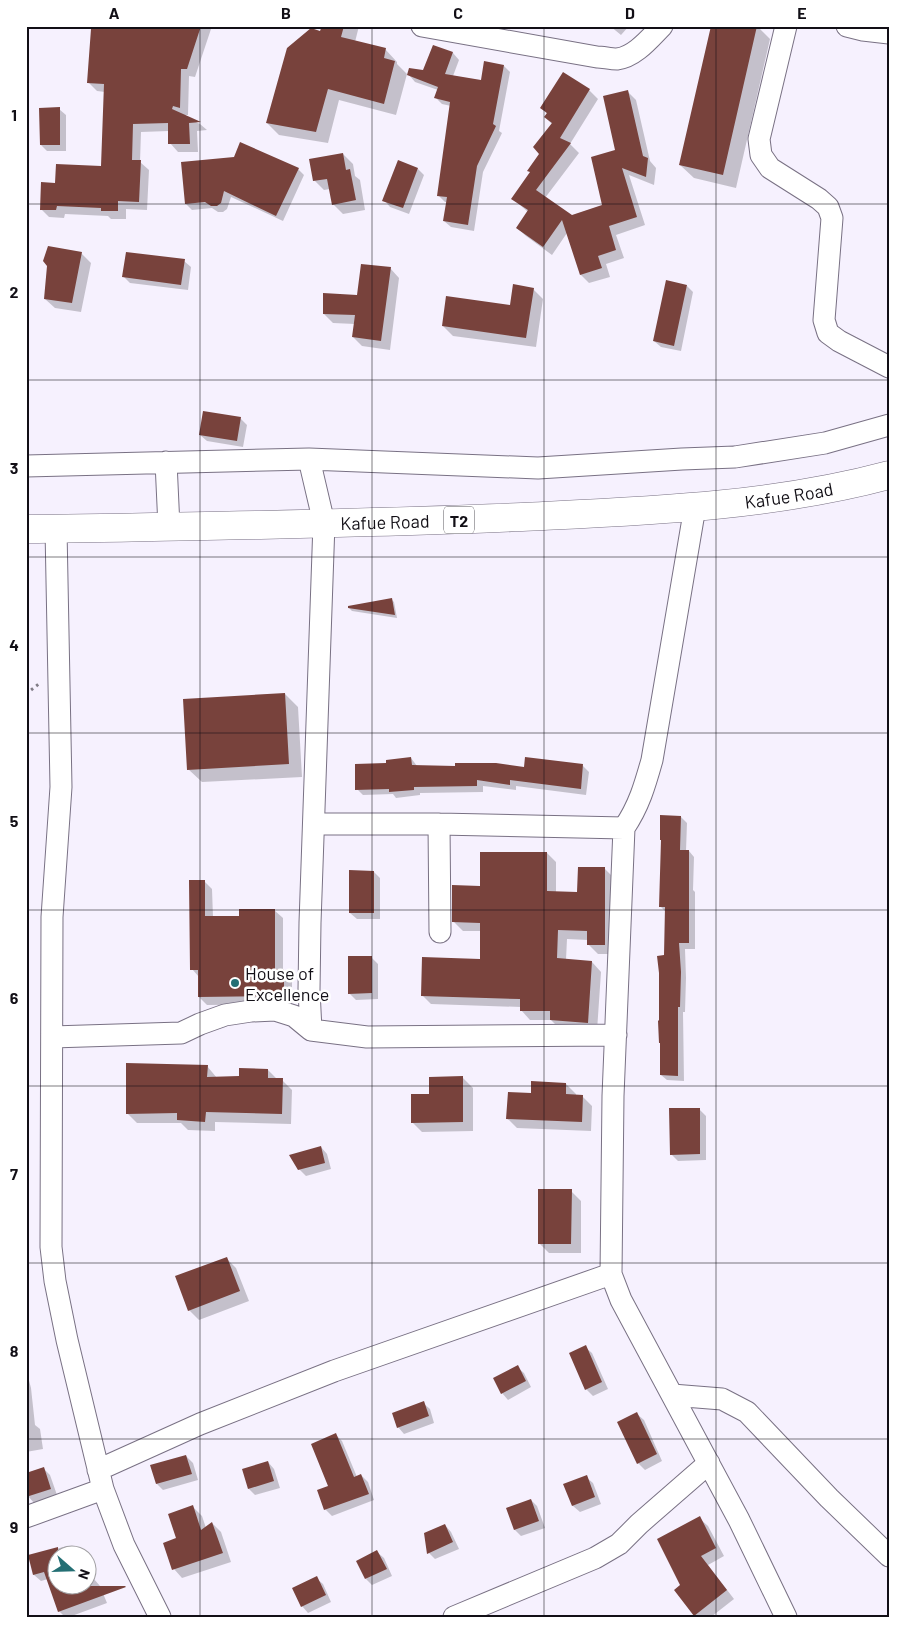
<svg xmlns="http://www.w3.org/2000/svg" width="915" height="1643" font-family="Barlow,sans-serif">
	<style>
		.shadow { fill: #0003 }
		.building { fill: #78423c }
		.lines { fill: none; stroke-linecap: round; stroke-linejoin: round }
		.minor-casing { stroke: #797184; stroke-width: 23 }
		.highway-casing { stroke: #797184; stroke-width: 29 }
		.path { stroke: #817d87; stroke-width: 3; stroke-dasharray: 2.5 4; stroke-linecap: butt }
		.minor { stroke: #fff; stroke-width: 21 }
		.highway { stroke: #fff; stroke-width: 28 }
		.grid { fill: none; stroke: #120f16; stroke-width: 1; stroke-opacity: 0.55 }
		.poi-dot { fill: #246f74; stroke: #fff; stroke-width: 2 }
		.labels { text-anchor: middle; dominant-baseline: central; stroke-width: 5; stroke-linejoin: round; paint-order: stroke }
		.shield { fill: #fff; stroke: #59575c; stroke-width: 1 }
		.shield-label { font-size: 16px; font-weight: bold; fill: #120f16 }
		.street-label { font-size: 18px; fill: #120f16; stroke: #fff }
		.poi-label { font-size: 18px; fill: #120f16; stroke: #fff; text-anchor: start }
		.neatline { fill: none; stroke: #120f16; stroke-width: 2 }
		.grid-label { font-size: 16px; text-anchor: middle; font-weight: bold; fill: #120f16 }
	</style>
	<rect width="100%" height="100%" fill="#f6f1fe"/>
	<!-- shadow -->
	<path class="shadow" d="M121,26H212L195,77L189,76L188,115H182L200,124L207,130L197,131L198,152H178L170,143L169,131L141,132L140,162L149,170L147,210L126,209V219H111L108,216L65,214L64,218L49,217L41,209L56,184L102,168L105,92L97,91L89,83Z
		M331,26H359L355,42L385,49L397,62V64L407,74L396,115L339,100L328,143L279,135L267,123L321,33Z
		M610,26H629L621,35Z
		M712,26H757L770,39L736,188L694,178L680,165Z
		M433,46L453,53L459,60L453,76L482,81L504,66L510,72L499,131L502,133L483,172L474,231L451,227L444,221L447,202H445L438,195L451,106L442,104L435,97L438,90L415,82L409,75L424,72Z
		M563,74L589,90L598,99L570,144L579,153L545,198L572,216L603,206L616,151L628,92L636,100L650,161L656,168L654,185L629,175L645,225L616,235L624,258L606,264L610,277L589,283L581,275L567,233L552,255L526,236L517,228L528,212L513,199L531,173L552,124L545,117L547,114L542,108Z
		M59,109L66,115V151H47L41,145Z
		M343,154L353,164L355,176L360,180L365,210L343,214L333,204L330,189L324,190L314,180Z
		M182,163L298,169L304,175L283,221L231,197L227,209L223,212H218L212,208L192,210L186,204Z
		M418,169L424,175L409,214L390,207L384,200Z
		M81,253L91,263L81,312L55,308L45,299Z
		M184,261L191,267L188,290L130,283L124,277Z
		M390,268L399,278L390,350L362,346L353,337L355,324L333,323L324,314L358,296Z
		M687,286L693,292L681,351L661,347L654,341Z
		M533,289L543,299L536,347L453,336L443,326L511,306Z
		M240,418L247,425L243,447L207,441L200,435Z
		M391,599L394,602L397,618L352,611L349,608Z
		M285,694L298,707L302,777L202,782L188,769Z
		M411,758L417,766L525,768L583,766L589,772L586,795L516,786V790L483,786V792L420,793V795L396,798L393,794L363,795L357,789L388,764Z
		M681,817L687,823L686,851H689L694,857L693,890L695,892V949H685L686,978L685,1012H683L684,1081L667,1080L661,1075L666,912L661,907Z
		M547,853L556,862V892L578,894L605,869L614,878L613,954H598L588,944V940L567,939L566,960L592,962L601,972L597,1031L560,1029L551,1020H530L521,1010V1007L431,1004L422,995L481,960V931H463L454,922L481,887Z
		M374,872L380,878V919H357L350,913Z
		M204,881L212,889L213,917H240L274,910L283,918V970L292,979V1004L207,1005L199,997V977L192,969Z
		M371,957L378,964V999L356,1000L349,993Z
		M207,1066L217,1078L240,1077L268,1070L277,1079L282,1080L292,1090L291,1124L215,1122V1131L188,1130L181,1123H137L127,1113Z
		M463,1078L473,1088V1131L422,1132L412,1122L431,1095Z
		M566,1084L576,1094V1096H582L592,1106L591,1131L517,1128L507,1118L532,1094Z
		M699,1109L706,1116V1160L678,1161L671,1154Z
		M321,1147L327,1154L331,1169L306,1176L299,1169Z
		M571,1191L581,1201V1253H549L539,1243Z
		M226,1258L236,1268L249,1301L199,1320L189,1310Z
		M585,1347L592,1353L608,1389L593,1396L586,1389Z
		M517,1367L524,1373L531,1387L508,1400L502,1393Z
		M26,1369L31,1388L35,1425L40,1429L43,1449L26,1452Z
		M423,1403L430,1409L434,1423L404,1434L398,1427Z
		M637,1414L644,1420L662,1461L645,1470L638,1463Z
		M336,1435L342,1441L357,1477L361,1475L368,1482L374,1500L332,1516L325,1509Z
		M186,1456L193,1463L198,1480L163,1490L157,1484L152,1466Z
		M268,1462L274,1469L280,1488L255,1495L249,1489Z
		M44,1469L50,1475L57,1495L34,1503L28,1496Z
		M586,1477L593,1483L601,1504L580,1512L573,1506L565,1485Z
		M531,1500L537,1506L545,1528L521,1536L515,1530L507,1508Z
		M193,1507L202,1516L206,1528L212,1523L221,1532L231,1562L182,1578L174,1569L178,1539Z
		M699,1518L708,1526L724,1556L708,1565L734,1599L711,1617H697L695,1615L682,1585Z
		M445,1525L451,1532L459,1549L435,1559L429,1553Z
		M67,1546L73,1552L74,1556H58V1586H88V1582L94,1579L100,1586L107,1603L69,1617H65L59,1611L48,1579L41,1581L34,1575L30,1556Z
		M377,1552L384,1558L392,1576L372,1585L366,1579Z
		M316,1578L323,1584L331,1602L308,1613L302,1606Z"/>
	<!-- building -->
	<path class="building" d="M94,26H201L187,69H181L180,108L173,106L172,109L201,122L189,123L190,144H168V123L133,124L132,160H141L139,202L118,201V211H101V208L57,206L56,210H40L41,182L55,183L56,164L101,166L104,84L87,83L91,29H94Z
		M322,26H344L341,37L386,48L384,58L395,61L384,104L328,89L316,132L266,123L287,48L311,28L320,31Z
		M711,26H757L723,175L679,165Z
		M433,45L453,52L445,74L481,80L484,61L504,65L493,124L496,126L477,166L468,225L443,221L447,197L437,196L450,102L434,98L438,87L407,75L409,68L423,70Z
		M563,72L590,89L560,138L571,143L536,190L572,215L602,205L591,157L615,150L603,96L628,90L643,156L648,158L646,177L622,168L637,217L609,226L616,250L598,256L602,268L580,275L562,220L543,247L516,228L528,210L511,199L530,172L527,171L539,154L533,147L552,123L544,117L547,113L540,108Z
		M60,107V145H40L39,108Z
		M240,142L299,168L276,216L224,191L221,203L217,206H211L205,202L185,204L181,162L234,157Z
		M343,153L346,170L350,169L356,200L332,205L327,179L313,181L309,159Z
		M398,160L418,168L403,208L382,201Z
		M48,246L82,252L72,303L44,299L47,266L43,261Z
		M126,252L185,259L181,285L122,277Z
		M361,264L391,267L381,341L352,337L355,315L323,314V293L357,295Z
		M666,280L687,285L674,346L653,341Z
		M513,284L534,288L526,338L442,326L446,296L510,305Z
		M203,411L241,417L237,441L199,435Z
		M392,598L395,615L348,608V606Z
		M285,693L289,764L187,770L183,699Z
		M411,757L412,765L455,766V763H496L524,767L525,757L583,764L581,789L510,780V785L477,780V786L414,787V790L389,792V789L355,790V764L386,763V760Z
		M660,815L681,816L680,850H689V943H679L681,972L680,1007H678V1076L660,1075V1043H659L658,1021L659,1020V973L657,956L664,955L665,907H659L661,840H660Z
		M480,852H547V891L577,892L578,867H605V945H587V931L558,930L557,958L592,961L588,1023L550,1020V1011H520V999L421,996L422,957L480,959V923L452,922V885L480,886Z
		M349,870L374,871V913H349Z
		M189,880H205V916H239V909H275V969H284V996L198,997V970H190Z
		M348,956H372V993L348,994Z
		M126,1063L208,1065L207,1077L239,1076V1068L268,1069V1078H283L282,1114L206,1112L205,1122L177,1120V1113L126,1114Z
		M463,1076V1122L411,1123V1094H429V1077Z
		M531,1081L566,1083V1094L583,1095L582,1122L506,1119L508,1092L531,1093Z
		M669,1108H700V1154L670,1155Z
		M321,1146L325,1163L298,1170L289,1155Z
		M538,1189H572L571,1244H538Z
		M227,1257L240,1291L188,1311L175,1276Z
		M586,1345L602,1382L585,1390L569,1353Z
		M518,1365L526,1381L501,1394L493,1378Z
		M424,1401L429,1416L397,1428L392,1413Z
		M637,1412L657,1454L637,1464L617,1422Z
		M336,1433L354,1477L361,1474L369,1494L324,1510L317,1490L328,1486L311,1444Z
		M186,1455L192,1474L156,1484L150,1465Z
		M268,1461L274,1481L248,1489L242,1469Z
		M44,1467L51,1489L26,1497V1473Z
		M587,1475L595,1497L572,1506L563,1484Z
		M531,1499L539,1521L514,1530L506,1508Z
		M193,1505L201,1530L212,1522L223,1553L172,1570L163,1543L176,1538L168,1514Z
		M700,1516L716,1548L701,1556L727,1590L694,1616L674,1590L680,1585L657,1539Z
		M445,1524L453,1542L427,1554L424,1533Z
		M58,1547V1586H125L126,1587L58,1612L44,1572L33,1575L28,1555Z
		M377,1550L387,1569L365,1579L356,1561Z
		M317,1576L326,1595L301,1607L292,1588Z"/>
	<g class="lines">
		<!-- minor casing -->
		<g class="minor-casing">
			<path id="minor" d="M422,26L597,57C603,57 610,59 617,59C635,57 650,38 662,26
				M786,26L759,139L761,155L770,168L819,199L828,207L832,218L824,320L828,333L839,341L889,367
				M847,26L863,30L889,33
				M166,462L169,527
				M26,466L309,459
				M695,507L652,760C645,785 639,806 624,828L613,1096L611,1274L621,1300L739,1520L786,1617
				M56,529L61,787L52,917L51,1247L55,1281L67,1340L103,1489L124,1545L160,1617
				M314,824H439L624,828
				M439,824L440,932
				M311,1030L309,990L310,923L324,523L309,459L538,468L682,459L735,457L825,443L889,425
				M52,1037L181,1033L200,1024L225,1015L251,1011L275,1010L294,1016L311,1030L367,1037L616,1035
				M672,1395L722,1399L747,1412L829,1498L889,1556
				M98,1470L200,1424L334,1371L611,1274
				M26,1517L103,1489
				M454,1617L595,1558L619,1544L639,1524L709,1463"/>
		</g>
		<!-- highway casing -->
		<g class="highway-casing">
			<g id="highway">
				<path id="s1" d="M26,529C103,529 180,526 257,525C345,523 434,521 522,517C645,511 770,507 889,475"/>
			</g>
		</g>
		<!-- path -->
		<path class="path" d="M26,694L40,683"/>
		<!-- minor -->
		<use href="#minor" class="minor"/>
		<!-- highway -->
		<use href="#highway" class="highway"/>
	</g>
	<!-- grid -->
	<path class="grid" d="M200,26V1617M372,26V1617M544,26V1617M716,26V1617M26,204H889M26,380H889M26,557H889M26,733H889M26,910H889M26,1086H889M26,1263H889M26,1439H889"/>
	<!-- markers -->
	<circle class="poi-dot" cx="235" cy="983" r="5"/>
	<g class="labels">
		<!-- shield labels -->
		<rect class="shield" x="444" y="506.5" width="30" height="27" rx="4"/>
		<g class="shield-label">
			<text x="459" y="520">T2</text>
		</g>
		<!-- street labels -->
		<g class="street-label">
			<text stroke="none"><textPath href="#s1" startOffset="764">Kafue Road</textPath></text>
			<text stroke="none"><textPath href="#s1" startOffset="359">Kafue Road</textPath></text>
		</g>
		<!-- poi labels -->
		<g class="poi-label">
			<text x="245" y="973">House of<tspan x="245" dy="21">Excellence</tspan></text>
		</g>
	</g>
	<!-- border -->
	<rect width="915" height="1643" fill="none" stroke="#ffffff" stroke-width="55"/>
	<!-- north arrow -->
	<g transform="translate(72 1570) rotate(110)"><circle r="24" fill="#ffffff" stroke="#a09fa2"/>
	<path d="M0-4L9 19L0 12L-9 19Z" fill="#246f74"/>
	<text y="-8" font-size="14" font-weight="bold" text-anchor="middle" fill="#120f16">N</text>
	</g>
	<rect x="28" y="28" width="860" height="1588" class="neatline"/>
	<g class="grid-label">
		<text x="114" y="19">A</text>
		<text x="286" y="19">B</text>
		<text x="458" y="19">C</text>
		<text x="630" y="19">D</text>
		<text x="802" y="19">E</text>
		<text x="14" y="121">1</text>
		<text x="14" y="298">2</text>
		<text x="14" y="474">3</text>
		<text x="14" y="651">4</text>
		<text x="14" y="827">5</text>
		<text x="14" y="1004">6</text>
		<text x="14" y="1180">7</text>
		<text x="14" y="1357">8</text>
		<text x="14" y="1533">9</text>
	</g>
</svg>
